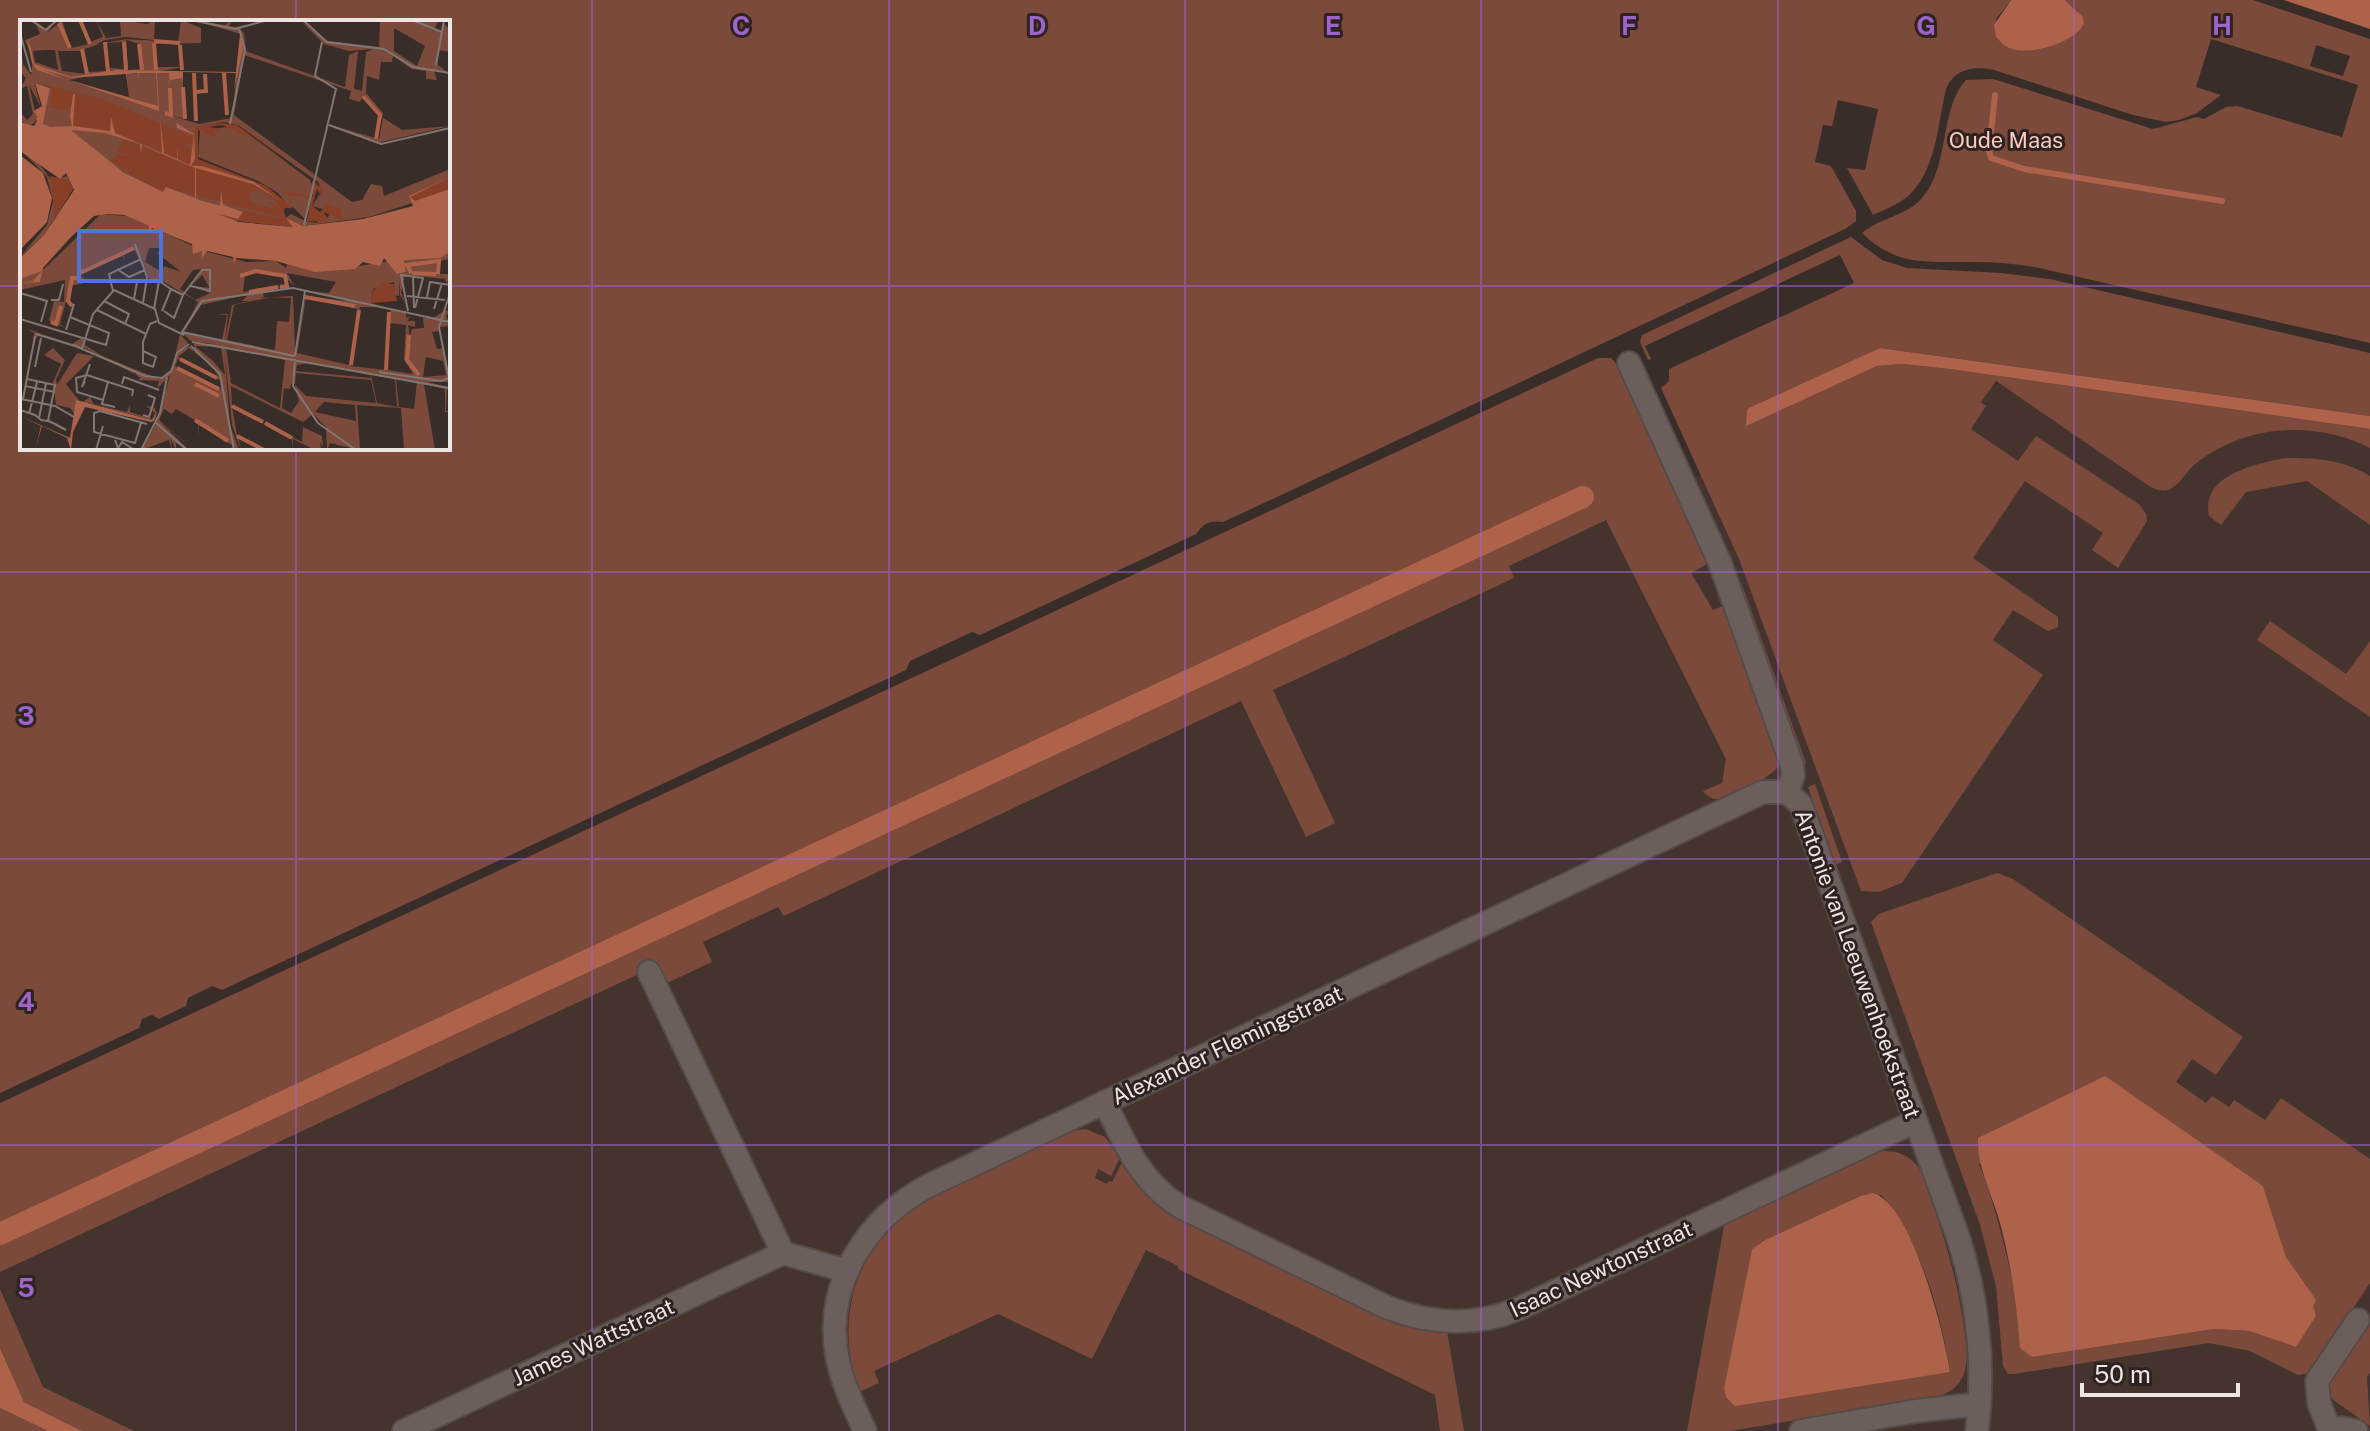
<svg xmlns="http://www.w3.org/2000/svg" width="2370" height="1431" font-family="'Public Sans',sans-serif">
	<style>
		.built { fill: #45342e }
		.green { fill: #7b4a3a; fill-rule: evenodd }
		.water { fill: #ae6249 }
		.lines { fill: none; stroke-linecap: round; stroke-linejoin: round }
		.stream { stroke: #ae6249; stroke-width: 6 }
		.canal { stroke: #ae6249; stroke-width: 22 }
		.street-casing { stroke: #554b48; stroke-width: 26 }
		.street { stroke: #6c5f5b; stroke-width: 22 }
		.grid { fill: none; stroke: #9d64ca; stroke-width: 2; stroke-opacity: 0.55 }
		.labels { text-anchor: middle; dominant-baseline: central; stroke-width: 6; stroke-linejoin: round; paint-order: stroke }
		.park-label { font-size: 22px; fill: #f8ccbe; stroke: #2e2320 }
		.street-label { font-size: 22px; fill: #ede5e3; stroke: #2e2320 }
		.inset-river { fill: none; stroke: #ae6249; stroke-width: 4 }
		.inset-road { fill: none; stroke: #807773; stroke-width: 2 }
		.view { fill: #5174db; fill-opacity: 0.15; stroke: #5174db; stroke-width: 4 }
		.inset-edge { fill: none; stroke: #ede5e3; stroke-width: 4 }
		.grid-label { font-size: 26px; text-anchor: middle; font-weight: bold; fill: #9d64ca; stroke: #2e2320; stroke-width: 6; stroke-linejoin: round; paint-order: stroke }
	</style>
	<rect width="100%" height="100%" fill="#382d29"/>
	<!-- built -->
	<path class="built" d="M1925,377L2329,421L2370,445V1431H0V1247L1609,510L1774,445Z"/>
	<!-- green -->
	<path class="green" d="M0,0H2011L1996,19L2005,45C2025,55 2073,44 2084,24L2077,11L2065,0H2253L2370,39V343L2039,268C2018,264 1996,262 1975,262C1929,261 1898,268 1862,233C1879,218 1907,216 1922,198C1950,167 1939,109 1966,80L1993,79L2153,129L2197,117L2204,119L2226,107L2237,106L2342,137L2358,85L2211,39L2196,87L2221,95L2197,113L2179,120L2166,122L2133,115L1994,70C1974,66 1955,68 1946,89C1938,123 1936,173 1907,197C1897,205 1884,210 1873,215L1847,168L1865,170L1878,109L1838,100L1832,126L1823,125L1815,162L1831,166L1856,211V221L1845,229L1294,489L1223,522C1209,520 1204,523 1196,534L980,635L972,632L910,661L906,670L222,990L212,986L188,998L186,1006L159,1019L152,1015L142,1019L139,1028L0,1093ZM22,22H448V448H22ZM2316,45L2350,56L2343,76L2310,66Z
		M1851,237L1882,260L1907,268L2001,273L2050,279L2370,353V416L1880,348L1746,425L1877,366L1903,364L1949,369L2370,429V448C2314,419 2243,425 2194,465C2186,472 2181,483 2172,488C2165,493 2156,490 2149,486L1996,381L1981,402L1986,406L1971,429L2018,461L2036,436L2140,505L2146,514L2147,521L2118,568L2092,550L2103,533L2025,481L1973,558L2058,617V627L2048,631L2013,610L1993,640L2043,675L1902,883L1879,892L1861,891L1739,559L1661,388L1669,381V369L1854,283L1840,255L1645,346L1651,359L1648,360L1640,342L1642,335Z
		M1598,358H1611L1621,369L1711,562L1691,573L1713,610L1726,605L1781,763C1773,776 1735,798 1720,799C1712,800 1707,796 1703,791L1722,783L1726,759L1606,520L1509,566L1514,578L1273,690L1335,823L1306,837L1241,701L784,916L778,907L703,942L712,962L667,983L658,965L0,1272V1103Z
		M2284,458C2314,458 2343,459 2370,476V525L2307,481L2246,492L2221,525L2209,516C2201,475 2253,465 2284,458Z
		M1741,582L1806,763L1800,765L1735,584Z
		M2270,621L2346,674L2370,641V717L2257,640Z
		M1815,784L1842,862L1835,865L1808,787Z
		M1997,873L2013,879L2243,1037L2216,1075L2192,1059L2176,1082L2206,1103L2212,1096L2229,1107L2234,1100L2265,1120L2281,1098L2370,1159V1283L2309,1373L2298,1375L2250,1351L2209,1343L2014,1374H2008L2003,1366L1996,1286L1980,1225L1871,922L1879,914ZM1979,1164L2263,1186L2286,1257L2316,1316L2296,1347L2249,1331L2214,1329L2032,1357C2013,1293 2004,1227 1979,1164Z
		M1086,1129L1105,1137L1120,1158L1111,1176L1098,1169L1095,1178L1107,1184L1109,1181L1112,1182L1122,1162L1147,1193L1180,1219L1379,1316L1396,1323L1447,1331L1464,1431H1440L1435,1395L1178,1269V1266L1146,1250L1092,1359L998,1314L874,1371L879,1383L859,1392C831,1309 860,1238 934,1195L1072,1131Z
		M1883,1151C1900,1151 1911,1156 1921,1171C1939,1221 1955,1268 1963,1321C1965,1338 1970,1360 1963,1376C1958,1387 1950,1392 1940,1396L1730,1431H1687L1724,1226L1732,1220ZM1867,1194L1881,1195L1885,1199C1922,1248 1941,1312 1950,1372L1724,1392L1752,1249L1765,1240Z
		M0,1289L43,1387L134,1431H82L24,1402L0,1348Z
		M2370,1322V1373L2367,1377L2370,1426L2332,1399L2327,1384Z
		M0,1408L48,1431H0Z"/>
	<!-- water -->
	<path class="water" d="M2011,0H2065L2083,17L2084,24C2074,43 2032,55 2012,49C2005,47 2001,42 1996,37L1994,25Z
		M2284,0H2370V29Z
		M1880,348L2370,416V429L1949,369L1903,364L1877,366L1746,426L1747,411L1749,408Z
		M2105,1076L2263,1186L2286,1257L2316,1300L2313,1306L2316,1316L2296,1347L2249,1331L2214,1329L2032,1357L2020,1348C2017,1305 2011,1264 2000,1223C1992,1194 1977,1168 1978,1138Z
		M1872,1193C1911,1200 1945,1336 1950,1372L1735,1406L1726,1397L1724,1389L1752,1249L1765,1240L1861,1196Z
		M0,1348L24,1402L82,1431H48L0,1408Z"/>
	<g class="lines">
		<!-- stream -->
		<path class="stream" d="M1995,95L1989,151L1991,158L2024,169L2222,201"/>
		<!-- canal -->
		<path class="canal" d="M0,1234L1583,497"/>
		<!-- street casing -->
		<g class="street-casing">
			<path id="street" d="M1629,363L1720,563L1792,765L1793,776L1787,792L1801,805L1958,1237C1978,1298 1985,1368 1977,1431
				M649,972L783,1253
				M1105,1102C1124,1143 1140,1181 1179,1206L1386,1307C1429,1324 1475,1327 1518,1309L1916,1121
				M404,1431L783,1253L847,1271
				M865,1431C854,1407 842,1383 837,1356C824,1283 867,1218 930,1185L1763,792H1787
				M1801,1431L1916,1411L1979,1404
				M2330,1431L2319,1403L2317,1381L2358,1320
				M2330,1431L2341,1428L2356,1431"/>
		</g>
		<!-- street -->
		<use href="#street" class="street"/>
	</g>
	<!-- grid -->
	<path class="grid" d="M296,0V22M592,0V1431M889,0V1431M1185,0V1431M1481,0V1431M1778,0V1431M2074,0V1431M0,286H22M448,286H2370M296,448V1431M0,572H2370M0,859H2370M0,1145H2370"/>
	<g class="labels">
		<!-- park labels -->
		<g class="park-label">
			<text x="2006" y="140">Oude Maas</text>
		</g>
		<!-- street labels -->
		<g class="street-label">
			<text transform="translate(1858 964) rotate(70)">Antonie van Leeuwenhoekstraat</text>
			<text transform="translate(1227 1045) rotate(-25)">Alexander Flemingstraat</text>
			<text transform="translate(1601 1269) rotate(-25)">Isaac Newtonstraat</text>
			<text transform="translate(593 1342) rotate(-25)">James Wattstraat</text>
		</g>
	</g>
	<!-- overview -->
	<g transform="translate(20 20)">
		<rect width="430" height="430" fill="#382d29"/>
		<path d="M14,0L25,9L36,0L27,13L42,0L51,28L69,24L60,0L70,22L83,17L76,0L86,18L101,16L100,0L127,4L135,0L134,20L106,17L85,20L75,25L106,19L158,22L161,0L181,8V23L136,24L137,47H162L137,52L162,53L165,99L139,92L179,104L212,98L221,14L172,0L205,5L212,0L209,6L216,7L248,0L218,8L224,13L226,31L325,67L329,35L338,31L334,69L342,71L346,32L353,29L329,31L304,24L280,0L307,21L359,27L360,0L419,1L414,9L422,11L423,3L430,9V32L419,30L417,44L430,55L418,50L414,51L417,60L406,59V51L392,49L373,36L372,42H361L359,60L347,56L346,73L363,93L362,97L382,110L430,106L357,123L310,105L359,119L363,98L359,100L361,94L344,74L340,82L329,79L331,71L224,35L214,95L332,182L342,180L351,164L362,166L364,176L430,149V171L349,197L283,206L271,201L273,207L210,200L144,173L22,109L30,67L14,63L21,87L9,65L17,100L10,106L0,101V92L7,100L13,94L7,66L0,69L6,58L0,52V14L3,44L11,55L13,37L5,20L20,14ZM374,8L405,26L397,46L374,31ZM106,20L119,24L122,49L108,50ZM102,22L105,49L89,48L86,23ZM84,23L87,51L68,52L64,29ZM24,30H35L38,50L15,42L13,31ZM38,31H62L66,54L42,51ZM93,50L136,52L107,54L109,77L129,83L49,60ZM203,102L218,105L298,162L302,171L292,186L306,190L308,185L320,189L318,196L309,193L308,198L302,192L297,203L285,201L271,194L266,198L260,180L271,190L269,187H273L285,199L294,170L290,160L217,106L180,110L178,137L238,161L258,173L268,186L256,175L234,162L178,142L177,136V108ZM4,133L17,141L32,161L47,156L53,169L24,215L0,237L27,205L33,181L27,157ZM81,194L106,196L129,206V213L132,209L149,215L184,231L226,242L256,241L266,248L267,242L333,247L370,241L378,254L386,252L383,237L417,230L419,222L430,218V239L419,241V254H430L427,264L425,259L385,255L381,272L386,284L380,275L379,258V276L373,275L374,262L353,269L351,283L364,287H340L331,346L366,350L370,290L386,291V298L391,296L387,301H395V307L388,305L390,318L392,309L404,308L403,298H413L426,290L430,292L426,296L430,306L420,307L421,299L419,311L412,312L417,329L423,328L429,362H408L427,367L426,391L430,392H425V369L404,364L415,430H384L381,388L337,385L340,430L310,423L307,430L306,407L293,394L283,402L211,366L212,386L282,422L283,407L302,416L303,427L300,422L301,430H295L273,419L272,430V418L212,387L217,415L245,430L218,417L221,430L212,405L204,327L210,405L219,430L179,403V417L178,402L156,389L152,394L144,389L139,400L174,430L139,401L169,430L156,423V430L151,419L152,430L149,420L122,430L137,402L150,355L137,369L139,361L118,360L121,357H119L115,354H120L112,349L115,354L63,327H60L20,314L13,322L14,313L7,309L52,324L63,317L65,325L82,336L139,359L152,350L160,314L168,323L159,331L170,326L175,333L174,324H193L171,321L162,313L178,282L139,259H129L114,229L103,235L105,240L102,236L59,255L69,262L50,266L40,304L45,308L29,301L34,281L44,282L45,260L0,270V259L24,249ZM129,228H139L143,231L137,233L161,252L144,246L142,252L125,242ZM183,249L173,265L182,255L190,268L173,266L190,273L175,280L160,269L173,250ZM237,252L264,257L266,265L223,272L225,254ZM267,253L316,262L309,273L292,272L335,282L286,276L275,331L273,276L239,278L244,277L242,269L266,267L268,260L274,265ZM229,274L222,281H229L212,285L205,321L208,294H195L207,295L202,320L164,312L181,285ZM252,277L271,278L269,302L257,301L255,330L207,320L214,285ZM286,278L338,289L329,345L277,333ZM369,303L386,305L384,339L393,354L367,350ZM175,326L201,327L205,355L193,341ZM169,328L191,345L199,357L158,337ZM206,328L265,340L260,388L211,363ZM406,337L423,341L426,355L403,357ZM158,339L200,360L201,369L155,346ZM288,343L350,355L351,358L276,351L277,345ZM276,353L351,360L356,383L286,376L275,365ZM351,355L375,359L377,387L357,383ZM273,358L279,381L271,393L262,388L264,368L270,369ZM376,359L397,362L394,389L379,387ZM304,382L335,385L336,401L295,392ZM33,328L45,340L36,360L37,365L57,333L74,336L46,364L61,383L70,377L74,384L107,392L110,385V392L132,399L135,393L126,386L134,387L137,393L133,400L69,383H58L56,396L50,388L36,385L33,362L41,344L24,335Z" fill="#7b4a3a" fill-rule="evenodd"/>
		<path d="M15,62L82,79L173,117V125L157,120L170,128L172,142L175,107L202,103L217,105L276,149L230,117L202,105L189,107L199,109L194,111L197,118L178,110V139L246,166L273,188H265L263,194L275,207L210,200L195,192L217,199L225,190L257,199L261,197L146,168L193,192L126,163L91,141L98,134L119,138L98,132L104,119L157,141L166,143L92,111L53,106V84L46,90L29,87L32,68L15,63L18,84L14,64ZM239,169L254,179L261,190L249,181L254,189L230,182L229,173ZM30,156L49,160L53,169L35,198ZM430,157L429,171L393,181L390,177ZM292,161L303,169L300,174L297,169L292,186L300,192L308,184L320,189L322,200L304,192L308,202L287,201L291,178L270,176L265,170L293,177ZM363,263L373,264L377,281L351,283L353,270Z" fill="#873f27" fill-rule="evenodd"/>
		<path d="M28,12L8,21L11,28L14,44L51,57L95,50L216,52L220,14L223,29L214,70L216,53L163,52V67L162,58L150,60V68L149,53H137L139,91L49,60L138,86L136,53H119L118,59V53L107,54L109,76L106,54L51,58L23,50L47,60L17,50L12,43L7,21ZM15,63L30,68L23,104L30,107L52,106L50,96L53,74H55L53,106L90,111L91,97L95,113L142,133L140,97L144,133L157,139V125L158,140L170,145L174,115L157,108L156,103L174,114V109L175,139L171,146H182L234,162L258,179L233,164L176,148V179L200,186L201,170L203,185L223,192L218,199L195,193L219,202L273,207L266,198L283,206L343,199L393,186L389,176L430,157L390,177L395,181L430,169V232L420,238L384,240L386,252L377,254L364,238L360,246L343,242L335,249L295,252L256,241L216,238L214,244L213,237L187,231L182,238V231L173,234L172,224L132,208L129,213V206L104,195L87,194L74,196L51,217L23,248L20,262L0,263L13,261L22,251L0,259V238L24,215L54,170L46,153L40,159L0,131V102L14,106L18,99L14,91L22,86ZM51,110L85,113L120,124L121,134L122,125L175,148V178L146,167L143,172L103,152ZM0,135L23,153L32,178L27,202L0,230ZM56,380L132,400L137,394L134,401L131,402L65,387L53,412L51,430L47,418L22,406L15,430L21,406L0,396L50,418Z" fill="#ae6249" fill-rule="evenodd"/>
		<path class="inset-river" d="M60,0L70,24M39,3L50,28M134,21L160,23M85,22L88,52M104,22L106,50M134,23L136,50M119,24L122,50M160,25L162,50M62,29L67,54M174,53L176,101M204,53L207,95M163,67L165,99M176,72L186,71L185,54M343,76L360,95L356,119M145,93L151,95L150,68M0,249L38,216L53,197L59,175V155L28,125L18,97M391,253L387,245L419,241L418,254M392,253L416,254M58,254L114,228M220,256L236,251L265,256L267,266L260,267M229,272L258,267M285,277L335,286M52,286L48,281L52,258H57M31,302L36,304L41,286M389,315L387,340L399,355M160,339L197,358M331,345L339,290M157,348L199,369M366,350L369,292M175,364L199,376M212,386L243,402M175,400L208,421M245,403L272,418M217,416L244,430"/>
		<path class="inset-road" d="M171,0L215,9L248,0M283,0L307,22L364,29L393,47L430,53M392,0L422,12M12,1L26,10L37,0M0,13L11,52M416,45L424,0M210,104L225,30L219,8M309,105L361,124L430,108M284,205L316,69L295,56L302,22M115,224L127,257L123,283M97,249L109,257L125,250M393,257L394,288M93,271L89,254L121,239M0,273L27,281L21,302M387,276L425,280M407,277L410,262L430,265M114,279L117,262L128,260M31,280H39L43,264M84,281L109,294L105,304M134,289L139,261L151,269M414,289L422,263M77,290L126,314M142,291L151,269L163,275M144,291L154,298L163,275L182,250H190V271L171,266M388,291L381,255L403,258L395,288M0,299L86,325L89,313L50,297M46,310L54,284M16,314L55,326M172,322L429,368M53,325L125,356L142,358L151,351M171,326L200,354L214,430M62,329L73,294L94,270L135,289L139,303L164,315M123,331L136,337L133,347L123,343V322L130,304L137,301M274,336L162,312L182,281L273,268L430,302M275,336L285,271M275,339L273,366L298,403L336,430M15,347L21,318M151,352L157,333L169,324M359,352L420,361L430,358M7,359L35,365L28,401M65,361L62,367L70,344M88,362L82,384L95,387M102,364L104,357L139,370M430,364L419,307L430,273M5,366L35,372M1,379L35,386L54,397M3,379L15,316M83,380L57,372L56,358L67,355L113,370L112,376M0,390L15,395L21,400L28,401L35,404L46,410L29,401M80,391L74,393V412L115,423L121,403M80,391L127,404M9,394L17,362M123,395L129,397L135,378L128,375M19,398L26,363M135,402L167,430M95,420L98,428L102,422L113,429M76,430L83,406M121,430L140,393L147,357"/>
		<path class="view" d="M59,211H141V261H59Z"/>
		<rect width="430" height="430" class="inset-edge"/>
	</g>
	<g class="grid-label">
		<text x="741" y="35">C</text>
		<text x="1037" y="35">D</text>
		<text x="1333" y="35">E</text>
		<text x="1629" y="35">F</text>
		<text x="1926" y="35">G</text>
		<text x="2222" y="35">H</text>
		<text x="26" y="725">3</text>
		<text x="26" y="1011">4</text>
		<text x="26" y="1297">5</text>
	</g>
	<!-- scale -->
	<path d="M2082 1383v12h156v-12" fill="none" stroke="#ede5e3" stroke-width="4"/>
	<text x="2094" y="1383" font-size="24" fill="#ede5e3" stroke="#2e2320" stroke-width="6" paint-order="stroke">50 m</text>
</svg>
